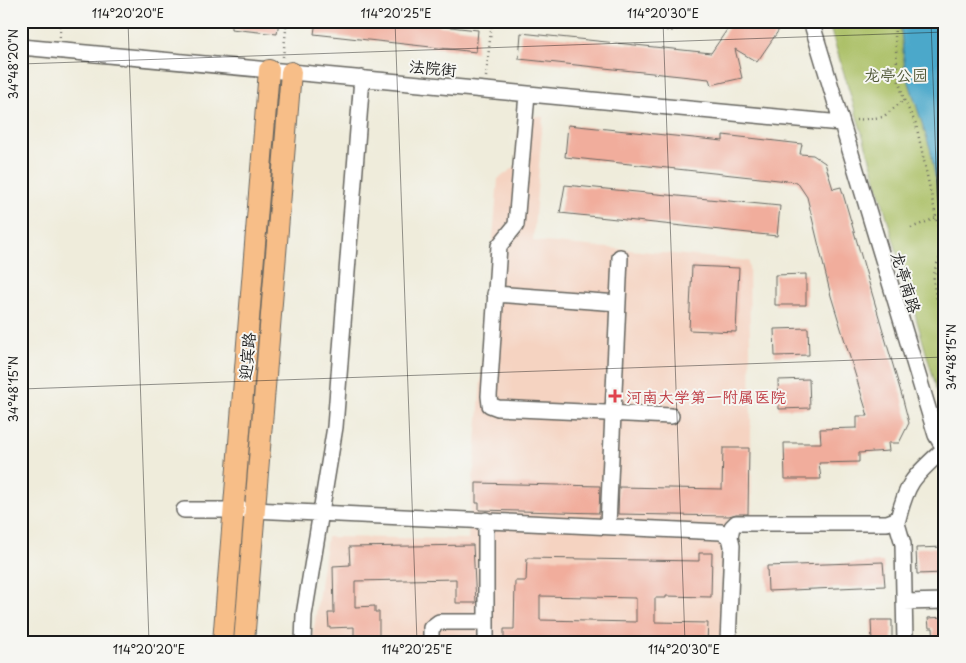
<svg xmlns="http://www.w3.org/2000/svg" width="966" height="663" font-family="'Playpen Sans','LXGW WenKai TC',sans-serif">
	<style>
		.built { fill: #f5d3c1 }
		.green { fill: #a9be62; stroke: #626d3f }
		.water { fill: #4ba8ca; stroke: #346273 }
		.building { fill: #f1ad9c; fill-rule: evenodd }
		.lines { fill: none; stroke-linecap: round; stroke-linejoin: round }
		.minor-casing { stroke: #66655f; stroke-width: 18 }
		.major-casing { stroke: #66655f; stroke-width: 22 }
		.path { stroke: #66655f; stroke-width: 2.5; stroke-dasharray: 1 4; stroke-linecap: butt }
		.minor { stroke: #fff; stroke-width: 15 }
		.major { stroke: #f7be88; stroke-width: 20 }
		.ticks { fill: none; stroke: #1c1c1c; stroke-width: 1; stroke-opacity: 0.45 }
		.health-dot { fill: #e0444e; stroke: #f6f6f2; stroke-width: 2 }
		.labels { text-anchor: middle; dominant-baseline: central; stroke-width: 4; stroke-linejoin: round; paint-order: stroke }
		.street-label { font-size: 16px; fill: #1c1c1c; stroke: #f6f6f2 }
		.park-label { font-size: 16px; fill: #4d5534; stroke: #f6f6f2 }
		.health-label { font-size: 16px; fill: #be3a42; stroke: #f6f6f2; text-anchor: start }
		.neatline { fill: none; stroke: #1c1c1c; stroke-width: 2 }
		.ticks-label { font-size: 12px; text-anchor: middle; fill: #1c1c1c }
	</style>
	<rect width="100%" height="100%" fill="#f6f6f2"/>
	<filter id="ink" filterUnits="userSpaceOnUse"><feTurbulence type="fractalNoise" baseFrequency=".02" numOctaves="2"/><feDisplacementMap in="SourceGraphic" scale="10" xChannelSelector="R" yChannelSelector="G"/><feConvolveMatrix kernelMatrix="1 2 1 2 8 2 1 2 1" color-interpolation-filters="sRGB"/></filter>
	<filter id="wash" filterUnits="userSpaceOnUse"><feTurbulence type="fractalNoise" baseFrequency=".0096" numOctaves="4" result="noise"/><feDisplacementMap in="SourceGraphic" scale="20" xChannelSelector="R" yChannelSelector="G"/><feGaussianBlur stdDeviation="1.12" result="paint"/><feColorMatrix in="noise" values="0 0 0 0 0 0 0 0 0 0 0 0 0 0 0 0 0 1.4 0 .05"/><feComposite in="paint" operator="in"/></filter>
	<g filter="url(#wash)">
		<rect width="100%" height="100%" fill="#efecdb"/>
		<!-- built -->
		<path class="built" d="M520,115L543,117L533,241L749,261L752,521L728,520L722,642H312L327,537L468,539L498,179L516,166Z"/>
		<!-- green -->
		<path class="green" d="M828,21H945V418L875,176Z"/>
		<!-- water -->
		<path class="water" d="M900,21H945V231L930,148L905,70Z"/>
		<g id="blocks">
			<!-- building -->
			<path class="building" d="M231,21H279L277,34L231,29Z
				M316,21H395L478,30L476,52L314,34Z
				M733,21H785L757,62L735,49L742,78L711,85L709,79L519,59L521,33L711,53Z
				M568,125L723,141V135L802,144L800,154L813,155L825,163L833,189L841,187L902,396L909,423L899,443H888L889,451L859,453V462L819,463L821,479H785L784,443H821L820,429L857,428V416H868L831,296L807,197L797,182L565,157Z
				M565,185L780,206L777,236L560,213Z
				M692,266L739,268L736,332L689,330Z
				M806,274V305H775V275Z
				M808,328L809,355L775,356L774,329Z
				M809,379L810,408L779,409L778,380Z
				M723,448H749L748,514H736L729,516L618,514L619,487L722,489Z
				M476,483L600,486L599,513L479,510V503H476Z
				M473,545L476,603H456V579L355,581V607L375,606V612H379V642H354V627L329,628L328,613H334L333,566L350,565L349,547Z
				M945,547V573L917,574L916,548Z
				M699,553H712L711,597L666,596V598H655V622L708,623L707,642H504V629H514L515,581H526L527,558L699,561ZM540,596L636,598V622L540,620Z
				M883,562L885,586L768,591L767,566Z
				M945,617V642H934L933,628H929L928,618Z
				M871,620H892V642H872Z"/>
		</g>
	</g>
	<g filter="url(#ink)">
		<use href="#blocks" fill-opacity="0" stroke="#66655f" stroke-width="1"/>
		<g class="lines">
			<!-- minor casing -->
			<g class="minor-casing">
				<path id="minor" d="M811,21L936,435L945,450
					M21,47L841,123
					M527,94L516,225L499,246L489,396L490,405L498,408L671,416
					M495,294L618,303
					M184,510H253L721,532L730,537L732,546L728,642
					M896,520L903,544L905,642
					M608,525L620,257
					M730,537L732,527L736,523H887L898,519C908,479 915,476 944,449
					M904,602L945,601
					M303,642L304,615L335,427L362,78
					M431,642V628L439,622H486
					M486,642V520"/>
			</g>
			<!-- major casing -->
			<g class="major-casing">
				<path id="major" d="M223,642L269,70
					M244,642L291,72"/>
			</g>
			<!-- path -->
			<path class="path" d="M60,21V37
				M587,21L675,31L682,21
				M894,21L898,78L904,100L916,124L939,231L945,242
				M283,57L287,21
				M486,77L492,21
				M856,120L883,117L904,100
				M911,228L936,218
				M945,250C925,277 936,294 945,323"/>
			<!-- minor -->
			<use href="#minor" class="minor"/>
			<!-- major -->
			<use href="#major" class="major"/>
		</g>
	</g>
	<!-- ticks -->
	<path class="ticks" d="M128,21L149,642M395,21L417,642M663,21L685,642M931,21L945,425M21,64L945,32M21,389L945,357"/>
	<!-- markers -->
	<path class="health-dot" d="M612.5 388.5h5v5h5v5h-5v5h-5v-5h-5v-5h5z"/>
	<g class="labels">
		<!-- street labels -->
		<g class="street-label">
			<text transform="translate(433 67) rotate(5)">法院街</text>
			<text transform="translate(907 282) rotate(73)">龙亭南路</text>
			<text transform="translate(246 356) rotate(-85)">迎宾路</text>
		</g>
		<!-- park labels -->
		<g class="park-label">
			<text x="896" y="74">龙亭公园</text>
		</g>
		<!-- health labels -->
		<g class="health-label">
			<text x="626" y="396">河南大学第一附属医院</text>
		</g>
	</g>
	<!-- margin -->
	<rect width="966" height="663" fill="none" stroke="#f6f6f2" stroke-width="55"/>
	<rect x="28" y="28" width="910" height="608" class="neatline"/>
	<g class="ticks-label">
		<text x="128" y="18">114°20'20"E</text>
		<text x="396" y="18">114°20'25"E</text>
		<text x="663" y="18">114°20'30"E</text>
		<text transform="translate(14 64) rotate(-90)" y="4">34°48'20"N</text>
		<text transform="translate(952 357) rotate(-90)" y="4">34°48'15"N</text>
		<text transform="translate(14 389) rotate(-90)" y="4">34°48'15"N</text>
		<text x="149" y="654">114°20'20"E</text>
		<text x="417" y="654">114°20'25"E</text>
		<text x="684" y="654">114°20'30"E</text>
	</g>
</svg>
